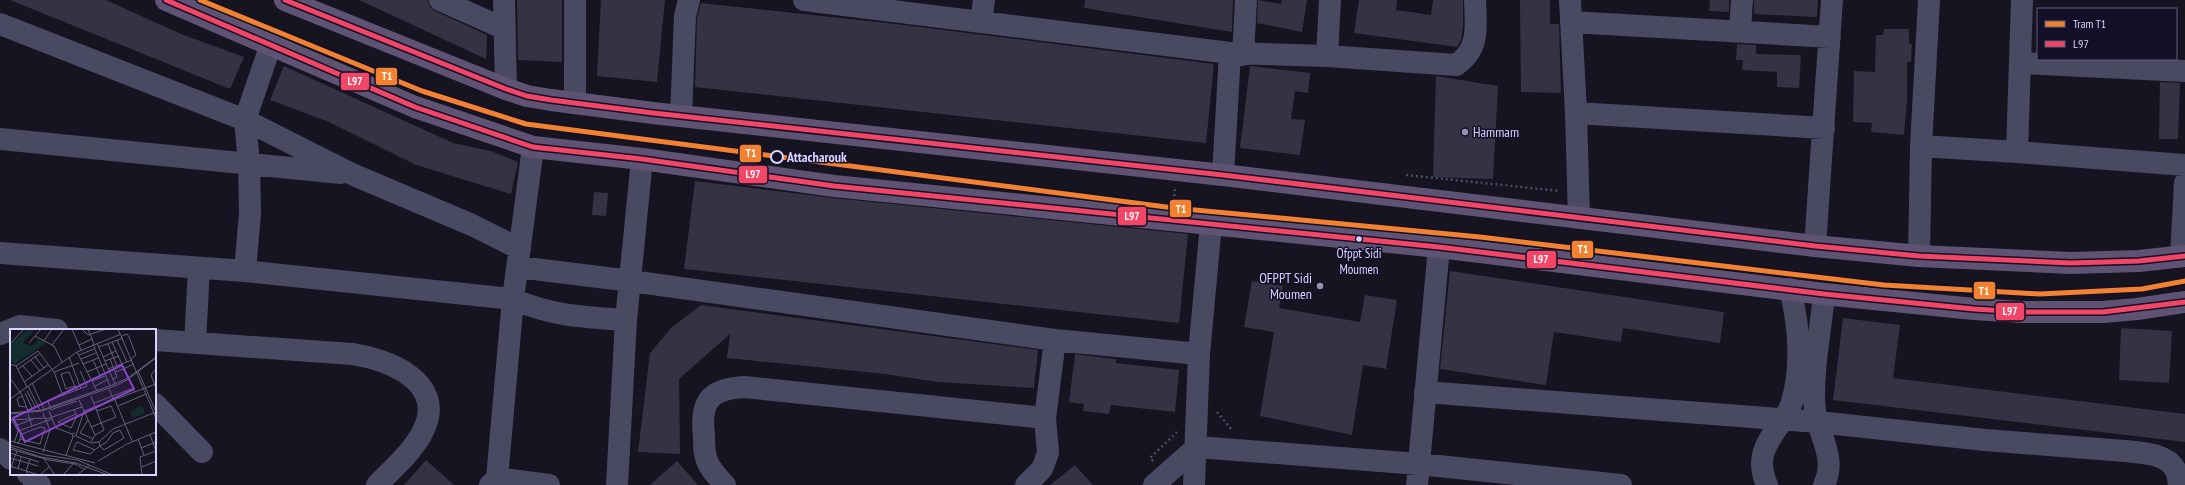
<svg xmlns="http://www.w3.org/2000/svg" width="2185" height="485" font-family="'PT Sans Narrow',sans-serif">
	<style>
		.building { fill: #343243 }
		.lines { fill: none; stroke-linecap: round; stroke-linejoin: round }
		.path { stroke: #44505f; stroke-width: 2.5; stroke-dasharray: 2 3; stroke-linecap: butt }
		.minor { stroke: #4a4962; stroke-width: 22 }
		.major { stroke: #5e5373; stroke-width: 22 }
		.bus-1-casing { stroke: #130f26; stroke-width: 8 }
		.bus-1 { stroke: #f34667; stroke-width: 5 }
		.tram-1-casing { stroke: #130f26; stroke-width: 8 }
		.tram-1 { stroke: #f38230; stroke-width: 5 }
		.poi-dot { fill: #9591b1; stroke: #130f26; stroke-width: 1.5 }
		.stop-dot { fill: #130f26; stroke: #d9d4ff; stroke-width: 2 }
		.bus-dot { fill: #d9d4ff; stroke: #130f26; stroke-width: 1.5 }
		.labels { text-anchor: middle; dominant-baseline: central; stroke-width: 3; stroke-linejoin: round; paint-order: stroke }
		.bus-label { font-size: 13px; fill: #d9d4ff; stroke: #130f26 }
		.poi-label { font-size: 14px; fill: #d9d4ff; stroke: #130f26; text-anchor: start }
		.stop-label { font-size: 14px; font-weight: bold; fill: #d9d4ff; stroke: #130f26; text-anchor: start }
		.inset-road { fill: none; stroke: #64617a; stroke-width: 1 }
		.view { fill: #8945c9; fill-opacity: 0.15; stroke: #8945c9; stroke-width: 2 }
		.inset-edge { fill: none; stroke: #d9d4ff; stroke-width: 2 }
		.line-badge { stroke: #130f26; stroke-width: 1.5 }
		.badge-label { font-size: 11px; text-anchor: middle; font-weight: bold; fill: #fff }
	</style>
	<rect width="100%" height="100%" fill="#161421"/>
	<!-- building -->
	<path class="building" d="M10,0H106L181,34L244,57L230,89Z
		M359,0H428L430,7L435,11L487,35L486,59Z
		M517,0H562V62L518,60Z
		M601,0H665L657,82L597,76Z
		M1085,0H1233L1232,32L1084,8Z
		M1258,0L1281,4L1282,0H1307L1302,32L1257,23Z
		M1359,0H1397L1396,10L1431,15L1433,0H1463V27L1461,40L1457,47L1354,33Z
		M1520,0H1550V24H1559L1561,93L1521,92Z
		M1710,0H1729V12L1709,11Z
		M1754,0H1818L1817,17L1754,14Z
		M701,3L896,24L1214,64L1206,143L695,87L697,18Z
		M1884,29H1909V44H1912L1911,62H1907V101L1904,135L1871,132L1872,123L1853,122L1854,71L1875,72L1876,35H1883Z
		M1737,44L1756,45V54L1801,55L1799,88L1777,87V72L1742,70L1743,60H1736Z
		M284,66L453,143L491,151L518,162L511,194L416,165L329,122L270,100Z
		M1250,66L1310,73L1308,93L1295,91L1291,119L1305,120L1300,155L1240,148Z
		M1436,76L1498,86L1493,179L1433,177Z
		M2160,82L2180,83L2178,139H2159Z
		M695,181L833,198L1188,234L1179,323L684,269Z
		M594,192L608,193L606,216L592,215Z
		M1450,271L1724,312L1720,343L1623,328L1621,342L1554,332L1546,385L1440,369Z
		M1252,281L1283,286L1279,308L1360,322L1365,295L1397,300L1386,369L1363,365L1352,435L1260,416L1274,332L1244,327Z
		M701,305L1038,350L1034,388L938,382L885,374L727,358L730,334L679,379L680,454L638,452L650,353L671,328Z
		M1843,318L1900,325L1893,378L2185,414V442L1833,400Z
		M2121,328L2172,331L2169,383L2119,380Z
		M1075,354L1116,359V363L1179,370L1175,412L1111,405L1109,414L1083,411L1084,404L1069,402Z
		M426,460L454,485H404Z
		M677,461L698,485H650Z
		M1075,465L1093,485H1050Z"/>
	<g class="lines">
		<!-- path -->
		<path class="path" d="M1406,175L1560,191
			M1174,201L1175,188
			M1217,412L1232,430
			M1153,461L1150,458L1177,432"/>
		<!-- minor -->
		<path class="minor" d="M440,0L505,29
			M504,0L506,89
			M575,0V103
			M804,0L1230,53L1327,56L1456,65C1480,49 1476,26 1475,0
			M1570,0L1576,113L1579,218
			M981,22L984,0
			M1571,22L1830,37
			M0,24L245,120L354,175L472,225L520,249
			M1740,30L1742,0
			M1243,55L1246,0
			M1327,56L1330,0
			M2021,63L2185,71
			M1576,113L1824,128
			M681,116L685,16L689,0
			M0,139L341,173
			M1921,146L2017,152L2022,0
			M2017,152L2185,165
			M1223,175L1230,53
			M1815,246L1832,0
			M0,253L245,271L513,299C552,316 584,317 626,320
			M1919,256L1921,146L1929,0
			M2181,256L2185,183
			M518,267L631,281L1055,340L1199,354
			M245,271L250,213L249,164L245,120L271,44
			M0,334L20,326L57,330
			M155,340L352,354C388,359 446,382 424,429C414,451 393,468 377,485
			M195,343L199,268
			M1425,392L1818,422L1985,440L2125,451C2141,453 2166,453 2175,469C2178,473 2178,480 2179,485
			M155,404L202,452
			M0,449L11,459
			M28,474L40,485
			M497,478L549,485
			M490,485L497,478L513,299L533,147
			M617,485L626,320L642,159
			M725,485C719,478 712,472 708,463C704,455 704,445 704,436C700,403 708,389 744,387L1045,418
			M1026,485L1042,469L1048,453L1045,418L1055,340
			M1154,485L1197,447L1419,464L1621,485
			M1194,485L1199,354L1211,224
			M1417,485L1439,247
			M1767,485C1755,457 1766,444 1782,421C1786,415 1790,409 1792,402C1802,366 1799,325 1790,289
			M1824,485C1837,458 1819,436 1815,411C1811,376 1821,329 1824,294"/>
		<!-- major -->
		<path class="major" d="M166,0L415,107L533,147L642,159L834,186L1439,247L1824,294L1974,309L2023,312H2103L2137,309L2185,302
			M285,0L506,89L527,96L551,100L653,113L1223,175L1815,246L1919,256L2071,263L2139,261L2185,256"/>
		<!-- bus-1 casing -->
		<g class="bus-1-casing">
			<path id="bus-1" d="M166,0L415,107L533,147L642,159L834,186L1439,247L1824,294L1974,309L2023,312H2103L2185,302
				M285,0L506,89L527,96L551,100L653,113L1223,175L1815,246L1919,256L2071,263L2139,261L2185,256"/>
		</g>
		<!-- bus-1 -->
		<use href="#bus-1" class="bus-1"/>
		<!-- tram-1 casing -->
		<g class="tram-1-casing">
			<path id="tram-1" d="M200,0L422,91L526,124L1174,208L1480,237L1884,285L2040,294L2142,289L2185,281"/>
		</g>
		<!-- tram-1 -->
		<use href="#tram-1" class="tram-1"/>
	</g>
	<!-- markers -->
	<g class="poi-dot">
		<circle cx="1465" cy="132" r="4"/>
		<circle cx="1320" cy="286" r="4"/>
	</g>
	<circle class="stop-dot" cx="777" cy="157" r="6"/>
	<circle class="bus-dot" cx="1359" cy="239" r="3.5"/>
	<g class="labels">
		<!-- bus labels -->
		<g class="bus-label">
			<text x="1359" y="253">Ofppt Sidi<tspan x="1359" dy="16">Moumen</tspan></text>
		</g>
		<!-- poi labels -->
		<g class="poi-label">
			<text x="1473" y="132">Hammam</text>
			<text x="1312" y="278" text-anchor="end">OFPPT Sidi<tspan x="1312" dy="16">Moumen</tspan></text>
		</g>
		<!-- stop labels -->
		<g class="stop-label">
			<text x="787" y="157">Attacharouk</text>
		</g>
	</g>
	<!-- overview -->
	<g transform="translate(10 329)">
		<rect width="146" height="146" fill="#161421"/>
		<path d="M18,0H25L13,14L22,17L29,10L36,14L5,35L0,31V16ZM132,77L135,84L122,89L120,82Z" fill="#132c2d"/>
		<path class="inset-road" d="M62,0L71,21M72,0L78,6L96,0M78,0L84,15M108,0L146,89M25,7L44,17L52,33M112,7L117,5L119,8L126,26L121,30M107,11L117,33M34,12L42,0M102,13L118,49M19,14L31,0M87,14L105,55M0,15L14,0M83,15L100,57M98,15L107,37M42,16L54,0M69,16L82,10M89,18L113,9M67,23L87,62M69,26L84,20M25,28L34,39M59,28L71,60M93,28L106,22M71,30L86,24M100,30L107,48L103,50M21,31L30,42M83,31L91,49M95,32L109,27M0,35L6,37L17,58M73,35L88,29M6,37L28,22L44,43L53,67M13,37L22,47M8,40L29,25M98,40L122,31M146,40L141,46L146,59M128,42L146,83M44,43L69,34M77,43L96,35M106,43L124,35M0,49L12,66L18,82M82,52L95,47M14,53L38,36M22,54L34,80M18,57L30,81M65,57L56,60L51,45L59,43L67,62M85,57L97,51M99,60L104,71M17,62L26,79M15,64L22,79M12,67L7,70L9,77L16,78M81,67L94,101L85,106L81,113M0,70L67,23L111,5M69,71L85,106M105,71L122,112M84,74L121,60L125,63M108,77L136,65M40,78L38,72L77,57L70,42M40,81L67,72M64,81L67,87L61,99L48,93L66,85M39,82L46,99L62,105M0,84L32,81L105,55L118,49L146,28M0,85L32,82L105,57L117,51L146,29M18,85L22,97M0,88L8,102L4,114M36,90L72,78M1,91L35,89M78,91L70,104L83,110M5,97L23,90M81,98L106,88L101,77L87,82M8,102L42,90M65,104L62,105L63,108L66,106L74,82L146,55M140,106L146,122M66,107L81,114L89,113L103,100L146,83M128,110L134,126M0,112L85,134M8,115L10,110L11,106L12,105L30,98L35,99L30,115L10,110M0,116L35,126L67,131L103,146M0,118L31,128L66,134L98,146M131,119L146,113M0,120L39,131L65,135L74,140M85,121L67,113L63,121L80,125L86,120L90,117L95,114H96L103,104L110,101L114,109L94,121L90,117L89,113M33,123L40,101L33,84M0,124L29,133M56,126L63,108M0,129L28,137M34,130L45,146M88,132L117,115L146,103M0,137L26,145M132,138L146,132M8,140L11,128M0,141L7,122M19,146L16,142L20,130M30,146L39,138M53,146L64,134M67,146L80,136M132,146L130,128L146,122"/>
		<path class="view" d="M112,36L124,60L15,113L3,89Z"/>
		<rect width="146" height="146" class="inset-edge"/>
	</g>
	<g class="line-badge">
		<rect x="375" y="67" width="23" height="19" rx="4" fill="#f38230"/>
		<rect x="340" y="72" width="30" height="19" rx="4" fill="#f34667"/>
		<rect x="739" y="144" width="23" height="19" rx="4" fill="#f38230"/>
		<rect x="738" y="165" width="30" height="19" rx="4" fill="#f34667"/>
		<rect x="1169" y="199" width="23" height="19" rx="4" fill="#f38230"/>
		<rect x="1117" y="206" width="30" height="20" rx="4" fill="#f34667"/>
		<rect x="1571" y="240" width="23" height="19" rx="4" fill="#f38230"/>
		<rect x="1526" y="250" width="31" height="19" rx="4" fill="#f34667"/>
		<rect x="1973" y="281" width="23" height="19" rx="4" fill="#f38230"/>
		<rect x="1995" y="302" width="30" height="19" rx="4" fill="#f34667"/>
	</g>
	<g class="badge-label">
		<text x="387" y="80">T1</text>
		<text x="355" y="85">L97</text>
		<text x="751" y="157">T1</text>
		<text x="753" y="178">L97</text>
		<text x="1181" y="213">T1</text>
		<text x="1132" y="220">L97</text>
		<text x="1583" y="253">T1</text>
		<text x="1541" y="263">L97</text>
		<text x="1984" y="295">T1</text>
		<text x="2010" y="315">L97</text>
	</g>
	<!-- legend -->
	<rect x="2037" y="8" width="140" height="52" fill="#130f26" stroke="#625e7d"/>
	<rect x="2045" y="21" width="20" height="6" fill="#f38230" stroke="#625e7d"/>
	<text x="2073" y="28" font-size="12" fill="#d9d4ff">Tram T1</text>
	<rect x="2045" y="41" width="20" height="6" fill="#f34667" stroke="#625e7d"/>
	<text x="2073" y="48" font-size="12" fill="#d9d4ff">L97</text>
</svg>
